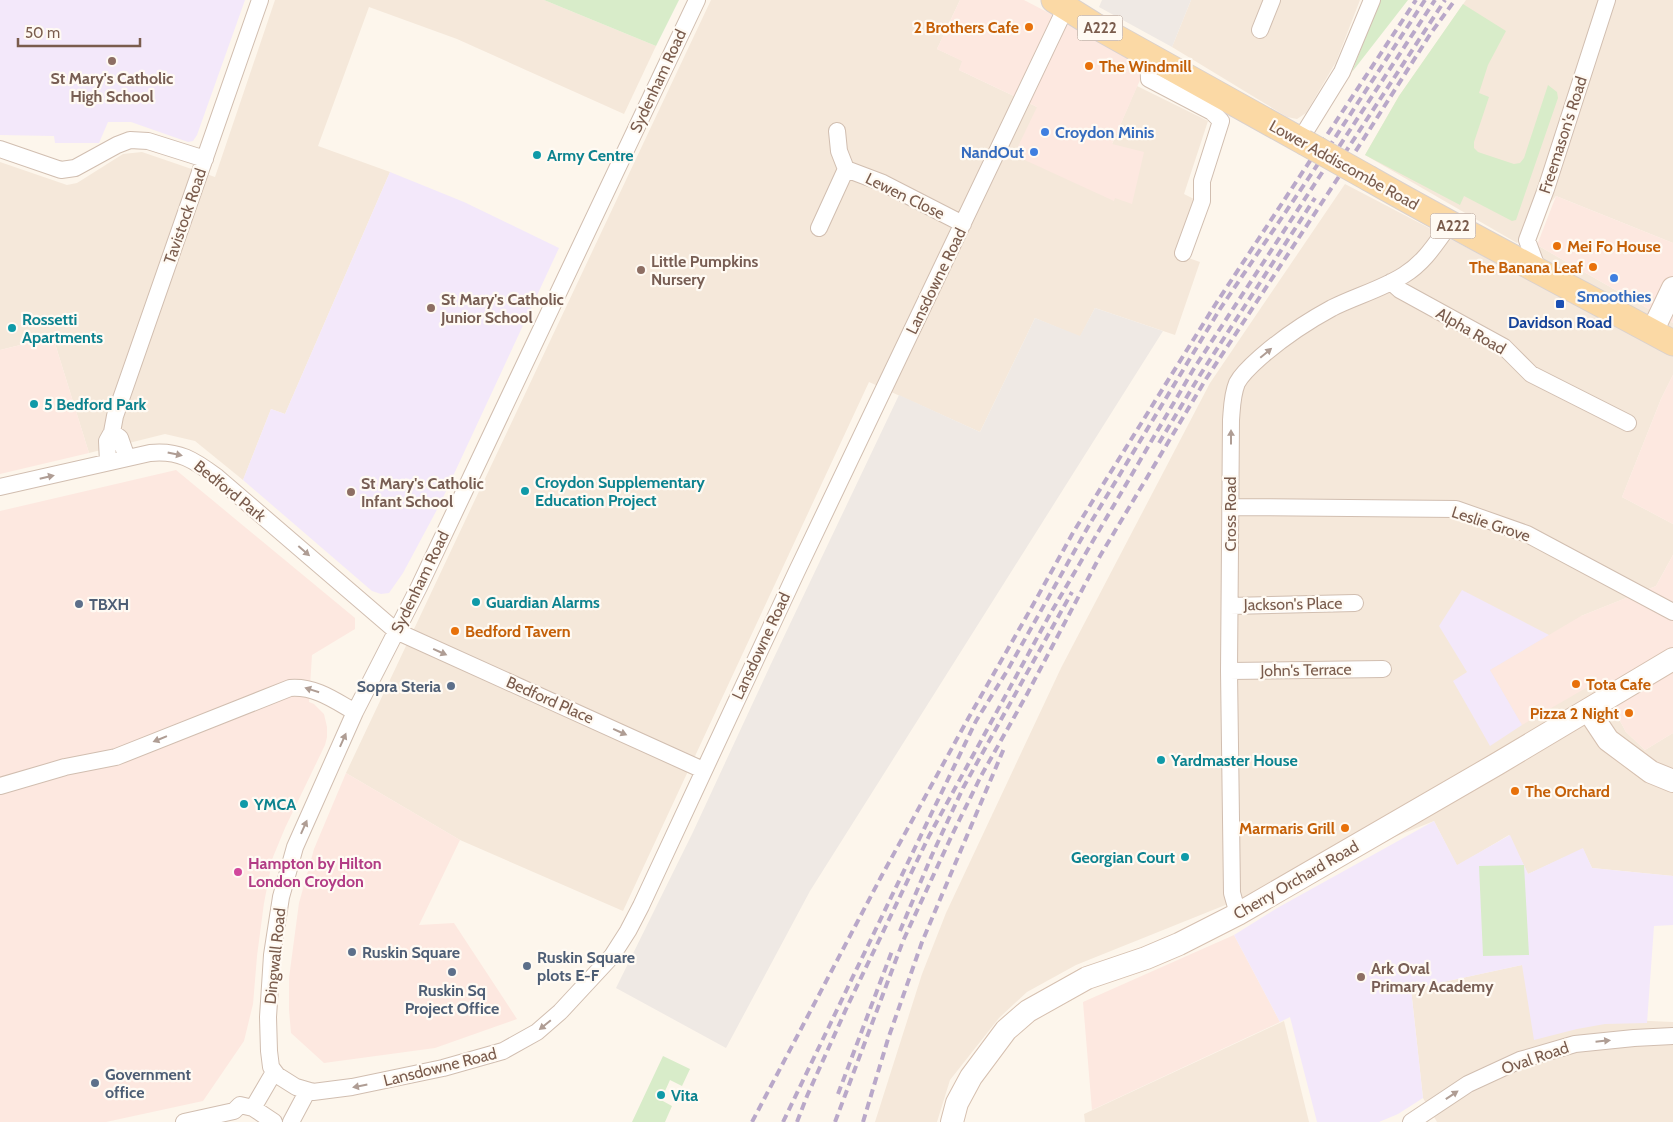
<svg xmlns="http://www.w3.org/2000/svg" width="1673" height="1122" font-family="Cabin,sans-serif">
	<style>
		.residential { fill: #f5e8da }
		.commercial { fill: #fde8e0 }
		.industrial { fill: #efe9e4 }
		.education { fill: #f3e8fa }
		.green { fill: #d8ecc9 }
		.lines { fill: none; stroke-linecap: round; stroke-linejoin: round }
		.street-casing { stroke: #d1beb0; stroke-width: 18 }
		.secondary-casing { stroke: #d6c0b0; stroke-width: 24 }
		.primary-casing { stroke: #dad1cd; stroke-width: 27 }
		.street { stroke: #fff; stroke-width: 16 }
		.secondary { stroke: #fff; stroke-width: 22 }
		.primary { stroke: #fbd9a5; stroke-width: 25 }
		.rail { stroke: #b9a8c9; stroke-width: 4; stroke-dasharray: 8 5; stroke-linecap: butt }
		.primary-bridge-casing { stroke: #dad1cd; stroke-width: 27; stroke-linecap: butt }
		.primary-bridge { stroke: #fbd9a5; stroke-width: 25 }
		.oneway { fill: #af9d94 }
		.food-dot { fill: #e8710a; stroke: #fffaf3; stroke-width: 2 }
		.education-dot { fill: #8d6e63; stroke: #fffaf3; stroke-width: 2 }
		.shop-dot { fill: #3f7fe0; stroke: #fffaf3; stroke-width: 2 }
		.culture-dot { fill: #0f9aa8; stroke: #fffaf3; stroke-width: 2 }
		.transit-dot { fill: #1a4fb4; stroke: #fffaf3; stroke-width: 2 }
		.service-dot { fill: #5c6f8a; stroke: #fffaf3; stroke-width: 2 }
		.hotel-dot { fill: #d1479c; stroke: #fffaf3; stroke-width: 2 }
		.labels { text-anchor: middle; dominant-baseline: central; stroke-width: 4.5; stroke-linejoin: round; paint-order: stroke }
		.shield { fill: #fffaf3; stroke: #a28b7f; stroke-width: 1 }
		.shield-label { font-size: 15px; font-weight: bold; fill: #7a5c4d }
		.food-label { font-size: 16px; font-weight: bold; fill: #c56008; stroke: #fffaf3; text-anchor: start }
		.education-label { font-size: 16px; font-weight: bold; fill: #785e54; stroke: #fffaf3; text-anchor: start }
		.street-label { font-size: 16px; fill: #7a5c4d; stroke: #fffaf3 }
		.shop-label { font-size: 16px; font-weight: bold; fill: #366cbe; stroke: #fffaf3; text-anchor: start }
		.culture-label { font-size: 16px; font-weight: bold; fill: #0d838f; stroke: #fffaf3; text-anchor: start }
		.transit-label { font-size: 16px; font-weight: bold; fill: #164399; stroke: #fffaf3 }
		.service-label { font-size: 16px; font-weight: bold; fill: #4e5e75; stroke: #fffaf3; text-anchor: start }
		.hotel-label { font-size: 16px; font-weight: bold; fill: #b23c85; stroke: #fffaf3; text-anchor: start }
	</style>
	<rect width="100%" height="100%" fill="#fdf6ec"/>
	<!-- residential -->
	<path class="residential" d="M275,0H544L656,46L624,114L457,39L369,7L318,146L390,172L285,414L271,409L243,480L195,441L165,434L89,453L53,337L0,350V162L67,185L77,183L123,154L142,152L215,177Z
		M711,0H960L937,49L963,61L959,70L1037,107L1114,201L1112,144L1137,86L1208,121L1184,194L1196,200L1177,254L1200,262L1175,335L1095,308L1080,337L1035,318L980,432L869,382L623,911L460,840L346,773Z
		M1191,0H1360L1336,62L1306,113L1297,119L1287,117L1172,47Z
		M1466,0H1673V243L1556,196L1517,243L1365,155L1399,96Z
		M1345,184L1523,277L1537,245L1673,323V375L1661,399L1622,497L1673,524V555L1656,586L1581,616L1598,681L1626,732L1645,750L1673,733V876L1592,868L1583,849L1528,874L1509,835L1457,866L1434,821L1076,965L1027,992L999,1018L950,1080L937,1122H875L922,974L946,913L1061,668L1210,383Z
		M1522,965L1603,1019L1673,1022V1122H1437L1423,1098L1411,989Z
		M1284,1021L1309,1122H1085L1084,1114Z"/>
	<!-- commercial -->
	<path class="commercial" d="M960,0H1024L1147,64L1112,144L1144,152L1132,204L1115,198L1114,201L1014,155L1037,107L959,70L962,61L937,49Z
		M1556,196L1673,243V323L1537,245Z
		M53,337L89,453L0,474V350Z
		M1673,375V524L1622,497L1661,399Z
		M176,470L355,618V629L312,655L309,702L314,704L324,714L327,727V737L325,745L285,828L273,857L264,903L257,956L253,1004L244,1041L203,1101L106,1122H0V511Z
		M1673,555V733L1645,750L1626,732L1598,681L1522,725L1490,670L1581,616L1656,586Z
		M346,773L460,840L419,925L454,923L517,1019L435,1048L324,1063L291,1033L289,1010V978L299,903L314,849Z
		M1234,935L1280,1022L1092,1110L1083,1002Z"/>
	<!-- industrial -->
	<path class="industrial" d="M1102,0H1191L1172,47L1099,7Z
		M1095,308L1163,331L810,891L726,1048L616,988L693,832L770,666L899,395L980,432L1035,318L1080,336Z"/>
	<!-- education -->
	<path class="education" d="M0,0H245L197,135L193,141L188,142L131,122H108L99,143H55L54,136L0,135Z
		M390,172L464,202L559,248L440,504L403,573L389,593L381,594L372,591L243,480L271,409L285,414Z
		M1462,590L1549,635L1490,670L1522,725L1490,746L1453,681L1467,672L1439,626Z
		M1434,821L1457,865L1510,835L1528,874L1583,848L1592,868L1673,876V925L1654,926L1647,1023L1605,1024L1577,1029L1534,1040L1522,965L1411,989L1423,1098L1398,1114L1379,1122H1317L1290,1017L1280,1022L1234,935L1279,907Z"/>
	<!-- green -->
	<path class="green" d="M544,0H679L656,46Z
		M1380,0H1408L1352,72Z
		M1463,4L1506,31L1488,65L1479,93L1489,97L1474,142V148L1478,152L1514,164L1520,163L1524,158L1548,85L1557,92L1558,98L1516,220L1512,221L1464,196L1460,205L1365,155L1399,96Z
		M1524,865L1529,955L1483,956L1479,866Z
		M663,1056L690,1069L682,1086L670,1080L661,1100L672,1106L665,1122H632Z"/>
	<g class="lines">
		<!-- street casing -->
		<g class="street-casing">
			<path id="street" d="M697,0L419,587L355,712L295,847L281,897L272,955L268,1017L269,1051L271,1067L277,1075L296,1087L313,1092L352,1087L443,1068L503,1051L537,1032L560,1012L612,956L628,931L641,906L796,573L1066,7
				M1260,30L1272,0
				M1148,54L1149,79L1212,112L1221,121L1202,181V201L1183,253
				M837,131L839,151L846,169
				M1300,140L1342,72L1372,0
				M0,149L61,170L75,168L117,145L130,140L148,141L205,159
				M819,228L846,169L883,183L963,224
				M1538,270L1527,240L1546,189L1607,0
				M1391,282L1400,290L1504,347L1531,374L1628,423
				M112,432L120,438L127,458
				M108,462L107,441L112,432L115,416L260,0
				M0,487L150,453C179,450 194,460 217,477L396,631L703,770
				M1230,507L1456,509L1527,534L1673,612
				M1230,606L1355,603
				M1229,671L1383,669
				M0,786L65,767L116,757L290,688C315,686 334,700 355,712
				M1238,914L1232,893L1229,671L1231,420C1232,408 1232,395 1237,383C1243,372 1254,363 1263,355C1284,337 1308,321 1332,308C1356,296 1382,289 1404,275C1425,262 1436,243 1450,224
				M253,1108L274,1072
				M184,1122L234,1111L240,1105L253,1108L274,1122
				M291,1122L307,1092
				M1411,1122L1468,1084L1520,1060L1575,1044L1634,1038L1673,1036"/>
		</g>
		<!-- secondary casing -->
		<g class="secondary-casing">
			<path id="secondary" d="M1652,332L1673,288
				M1588,710L1608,740L1651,772L1673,781
				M952,1122L957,1103L971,1077L1006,1030L1028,1011L1087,978L1146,958L1179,944L1238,914L1497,764L1673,659"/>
		</g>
		<!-- primary casing -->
		<g class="primary-casing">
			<path id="primary" d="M1054,0L1094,25L1304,142
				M1370,179C1470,236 1572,288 1673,343"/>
		</g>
		<!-- street -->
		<use href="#street" class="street"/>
		<!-- secondary -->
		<use href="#secondary" class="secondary"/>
		<!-- primary -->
		<use href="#primary" class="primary"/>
		<!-- rail -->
		<path class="rail" d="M1337,165L1445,0
			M1159,443L1200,375L1315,198
			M900,931L932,855L963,788L1072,592
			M838,1094L892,951
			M752,1122L881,877L969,717L1029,612L1074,531L1215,305L1416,0
			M783,1122L976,721L1007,671L1088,527L1220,309L1312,173L1425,0
			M797,1122L807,1096L847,1007L929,836L1049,616L1193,370L1435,0
			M835,1122L903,941L952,835L981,776L1026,696L1100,556L1206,379L1361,143L1431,33L1455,0
			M863,1122L888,1039L922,942L1005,746"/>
		<!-- primary-bridge casing -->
		<g class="primary-bridge-casing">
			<path id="primary-bridge" d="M1304,142L1370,179"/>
		</g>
		<!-- primary-bridge -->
		<use href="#primary-bridge" class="primary-bridge"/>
	</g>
	<!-- one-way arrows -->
	<defs><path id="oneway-solid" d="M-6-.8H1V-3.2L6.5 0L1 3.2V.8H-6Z" transform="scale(1.25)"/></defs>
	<g class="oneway">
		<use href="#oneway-solid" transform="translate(1266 353) rotate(-40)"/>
		<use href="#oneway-solid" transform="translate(1231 437) rotate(-90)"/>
		<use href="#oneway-solid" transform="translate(175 454) rotate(12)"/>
		<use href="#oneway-solid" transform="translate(47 477) rotate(-13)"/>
		<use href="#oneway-solid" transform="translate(304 551) rotate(41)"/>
		<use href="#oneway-solid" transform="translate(440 652) rotate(24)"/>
		<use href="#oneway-solid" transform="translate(312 690) rotate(-162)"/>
		<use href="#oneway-solid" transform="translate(620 732) rotate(24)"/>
		<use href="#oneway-solid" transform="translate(160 739) rotate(158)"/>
		<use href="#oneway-solid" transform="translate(343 740) rotate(-66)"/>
		<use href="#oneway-solid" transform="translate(304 827) rotate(-66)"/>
		<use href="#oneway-solid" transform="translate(545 1025) rotate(141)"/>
		<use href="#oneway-solid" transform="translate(1603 1041) rotate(-6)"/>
		<use href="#oneway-solid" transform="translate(360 1086) rotate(169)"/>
		<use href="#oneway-solid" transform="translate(1452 1095) rotate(-34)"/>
	</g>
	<!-- markers -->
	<g class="food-dot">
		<circle cx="1029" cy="27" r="5"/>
		<circle cx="1089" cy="66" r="5"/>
		<circle cx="1557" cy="246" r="5"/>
		<circle cx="1593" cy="267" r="5"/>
		<circle cx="455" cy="631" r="5"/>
		<circle cx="1576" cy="684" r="5"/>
		<circle cx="1629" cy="713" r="5"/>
		<circle cx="1515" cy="791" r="5"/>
		<circle cx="1345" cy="828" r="5"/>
	</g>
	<g class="education-dot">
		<circle cx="112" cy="61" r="5"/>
		<circle cx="641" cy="270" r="5"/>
		<circle cx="431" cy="308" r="5"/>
		<circle cx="351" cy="492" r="5"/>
		<circle cx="1361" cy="977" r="5"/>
	</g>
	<g class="shop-dot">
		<circle cx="1045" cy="132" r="5"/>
		<circle cx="1034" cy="152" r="5"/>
		<circle cx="1614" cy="278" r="5"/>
	</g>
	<g class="culture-dot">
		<circle cx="537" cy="155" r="5"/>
		<circle cx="12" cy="328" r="5"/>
		<circle cx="34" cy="404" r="5"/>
		<circle cx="525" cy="491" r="5"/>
		<circle cx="476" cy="602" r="5"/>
		<circle cx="1161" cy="760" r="5"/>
		<circle cx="244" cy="804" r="5"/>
		<circle cx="1185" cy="857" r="5"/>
		<circle cx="661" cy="1095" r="5"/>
	</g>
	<rect class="transit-dot" x="1555" y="299" width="10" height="10" rx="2.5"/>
	<g class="service-dot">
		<circle cx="79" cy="604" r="5"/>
		<circle cx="451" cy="686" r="5"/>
		<circle cx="352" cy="952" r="5"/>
		<circle cx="527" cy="966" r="5"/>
		<circle cx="452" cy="972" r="5"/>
		<circle cx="95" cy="1083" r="5"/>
	</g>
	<circle class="hotel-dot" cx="238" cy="872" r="5"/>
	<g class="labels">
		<!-- shield labels -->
		<g class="shield">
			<rect x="1077.5" y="15.5" width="45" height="25" rx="4"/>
			<rect x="1430.5" y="213.5" width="45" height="25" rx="4"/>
		</g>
		<g class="shield-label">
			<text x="1100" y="28">A222</text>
			<text x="1453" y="226">A222</text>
		</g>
		<!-- food labels -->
		<g class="food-label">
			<text x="1019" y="27" text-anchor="end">2 Brothers Cafe</text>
			<text x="1099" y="66">The Windmill</text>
			<text x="1567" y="246">Mei Fo House</text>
			<text x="1583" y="267" text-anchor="end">The Banana Leaf</text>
			<text x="465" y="631">Bedford Tavern</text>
			<text x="1586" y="684">Tota Cafe</text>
			<text x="1619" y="713" text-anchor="end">Pizza 2 Night</text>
			<text x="1525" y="791">The Orchard</text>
			<text x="1335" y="828" text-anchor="end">Marmaris Grill</text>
		</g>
		<!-- education labels -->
		<g class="education-label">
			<text x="112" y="78" text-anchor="middle">St Mary's Catholic<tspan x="112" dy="18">High School</tspan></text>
			<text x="651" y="261">Little Pumpkins<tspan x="651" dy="18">Nursery</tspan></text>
			<text x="441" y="299">St Mary's Catholic<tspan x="441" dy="18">Junior School</tspan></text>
			<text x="361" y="483">St Mary's Catholic<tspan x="361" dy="18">Infant School</tspan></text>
			<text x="1371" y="968">Ark Oval<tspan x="1371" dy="18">Primary Academy</tspan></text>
		</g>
		<!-- street labels -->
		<g class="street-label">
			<text transform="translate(658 81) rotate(-65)">Sydenham Road</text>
			<text transform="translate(1563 135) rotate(-72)">Freemason's Road</text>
			<text transform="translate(1344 165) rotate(29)">Lower Addiscombe Road</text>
			<text transform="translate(905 196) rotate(26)">Lewen Close</text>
			<text transform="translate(185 216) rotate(-71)">Tavistock Road</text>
			<text transform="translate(936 281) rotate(-64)">Lansdowne Road</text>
			<text transform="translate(1471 331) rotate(30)">Alpha Road</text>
			<text transform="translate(230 491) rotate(39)">Bedford Park</text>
			<text transform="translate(1230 514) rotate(-90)">Cross Road</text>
			<text transform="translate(1491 524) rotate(18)">Leslie Grove</text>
			<text transform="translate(420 582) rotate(-64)">Sydenham Road</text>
			<text transform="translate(1293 604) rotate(-1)">Jackson's Place</text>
			<text transform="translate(761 646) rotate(-65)">Lansdowne Road</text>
			<text transform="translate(1306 670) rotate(-1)">John's Terrace</text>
			<text transform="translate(550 700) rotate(24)">Bedford Place</text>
			<text transform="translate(1296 880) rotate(-30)">Cherry Orchard Road</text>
			<text transform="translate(275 956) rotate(-84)">Dingwall Road</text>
			<text transform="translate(1535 1058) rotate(-19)">Oval Road</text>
			<text transform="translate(440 1067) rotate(-14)">Lansdowne Road</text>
		</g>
		<!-- shop labels -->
		<g class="shop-label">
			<text x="1055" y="132">Croydon Minis</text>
			<text x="1024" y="152" text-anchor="end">NandOut</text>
			<text x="1614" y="296" text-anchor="middle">Smoothies</text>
		</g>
		<!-- culture labels -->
		<g class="culture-label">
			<text x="547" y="155">Army Centre</text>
			<text x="22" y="319">Rossetti<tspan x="22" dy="18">Apartments</tspan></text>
			<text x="44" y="404">5 Bedford Park</text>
			<text x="535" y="482">Croydon Supplementary<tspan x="535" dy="18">Education Project</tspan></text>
			<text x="486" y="602">Guardian Alarms</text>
			<text x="1171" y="760">Yardmaster House</text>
			<text x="254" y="804">YMCA</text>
			<text x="1175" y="857" text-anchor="end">Georgian Court</text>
			<text x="671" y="1095">Vita</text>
		</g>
		<!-- transit labels -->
		<g class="transit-label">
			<text x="1560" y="322">Davidson Road</text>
		</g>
		<!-- service labels -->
		<g class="service-label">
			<text x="89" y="604">TBXH</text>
			<text x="441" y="686" text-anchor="end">Sopra Steria</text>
			<text x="362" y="952">Ruskin Square</text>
			<text x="537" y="957">Ruskin Square<tspan x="537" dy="18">plots E-F</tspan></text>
			<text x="452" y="990" text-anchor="middle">Ruskin Sq<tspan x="452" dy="18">Project Office</tspan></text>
			<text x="105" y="1074">Government<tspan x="105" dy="18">office</tspan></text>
		</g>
		<!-- hotel labels -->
		<g class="hotel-label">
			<text x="248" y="863">Hampton by Hilton<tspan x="248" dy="18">London Croydon</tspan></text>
		</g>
	</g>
	<!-- scale -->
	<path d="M18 38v8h122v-8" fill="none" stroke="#7a5c4d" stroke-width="2.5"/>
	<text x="25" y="38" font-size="15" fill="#7a5c4d" stroke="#fffaf3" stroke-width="4" paint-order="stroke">50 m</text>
</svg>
